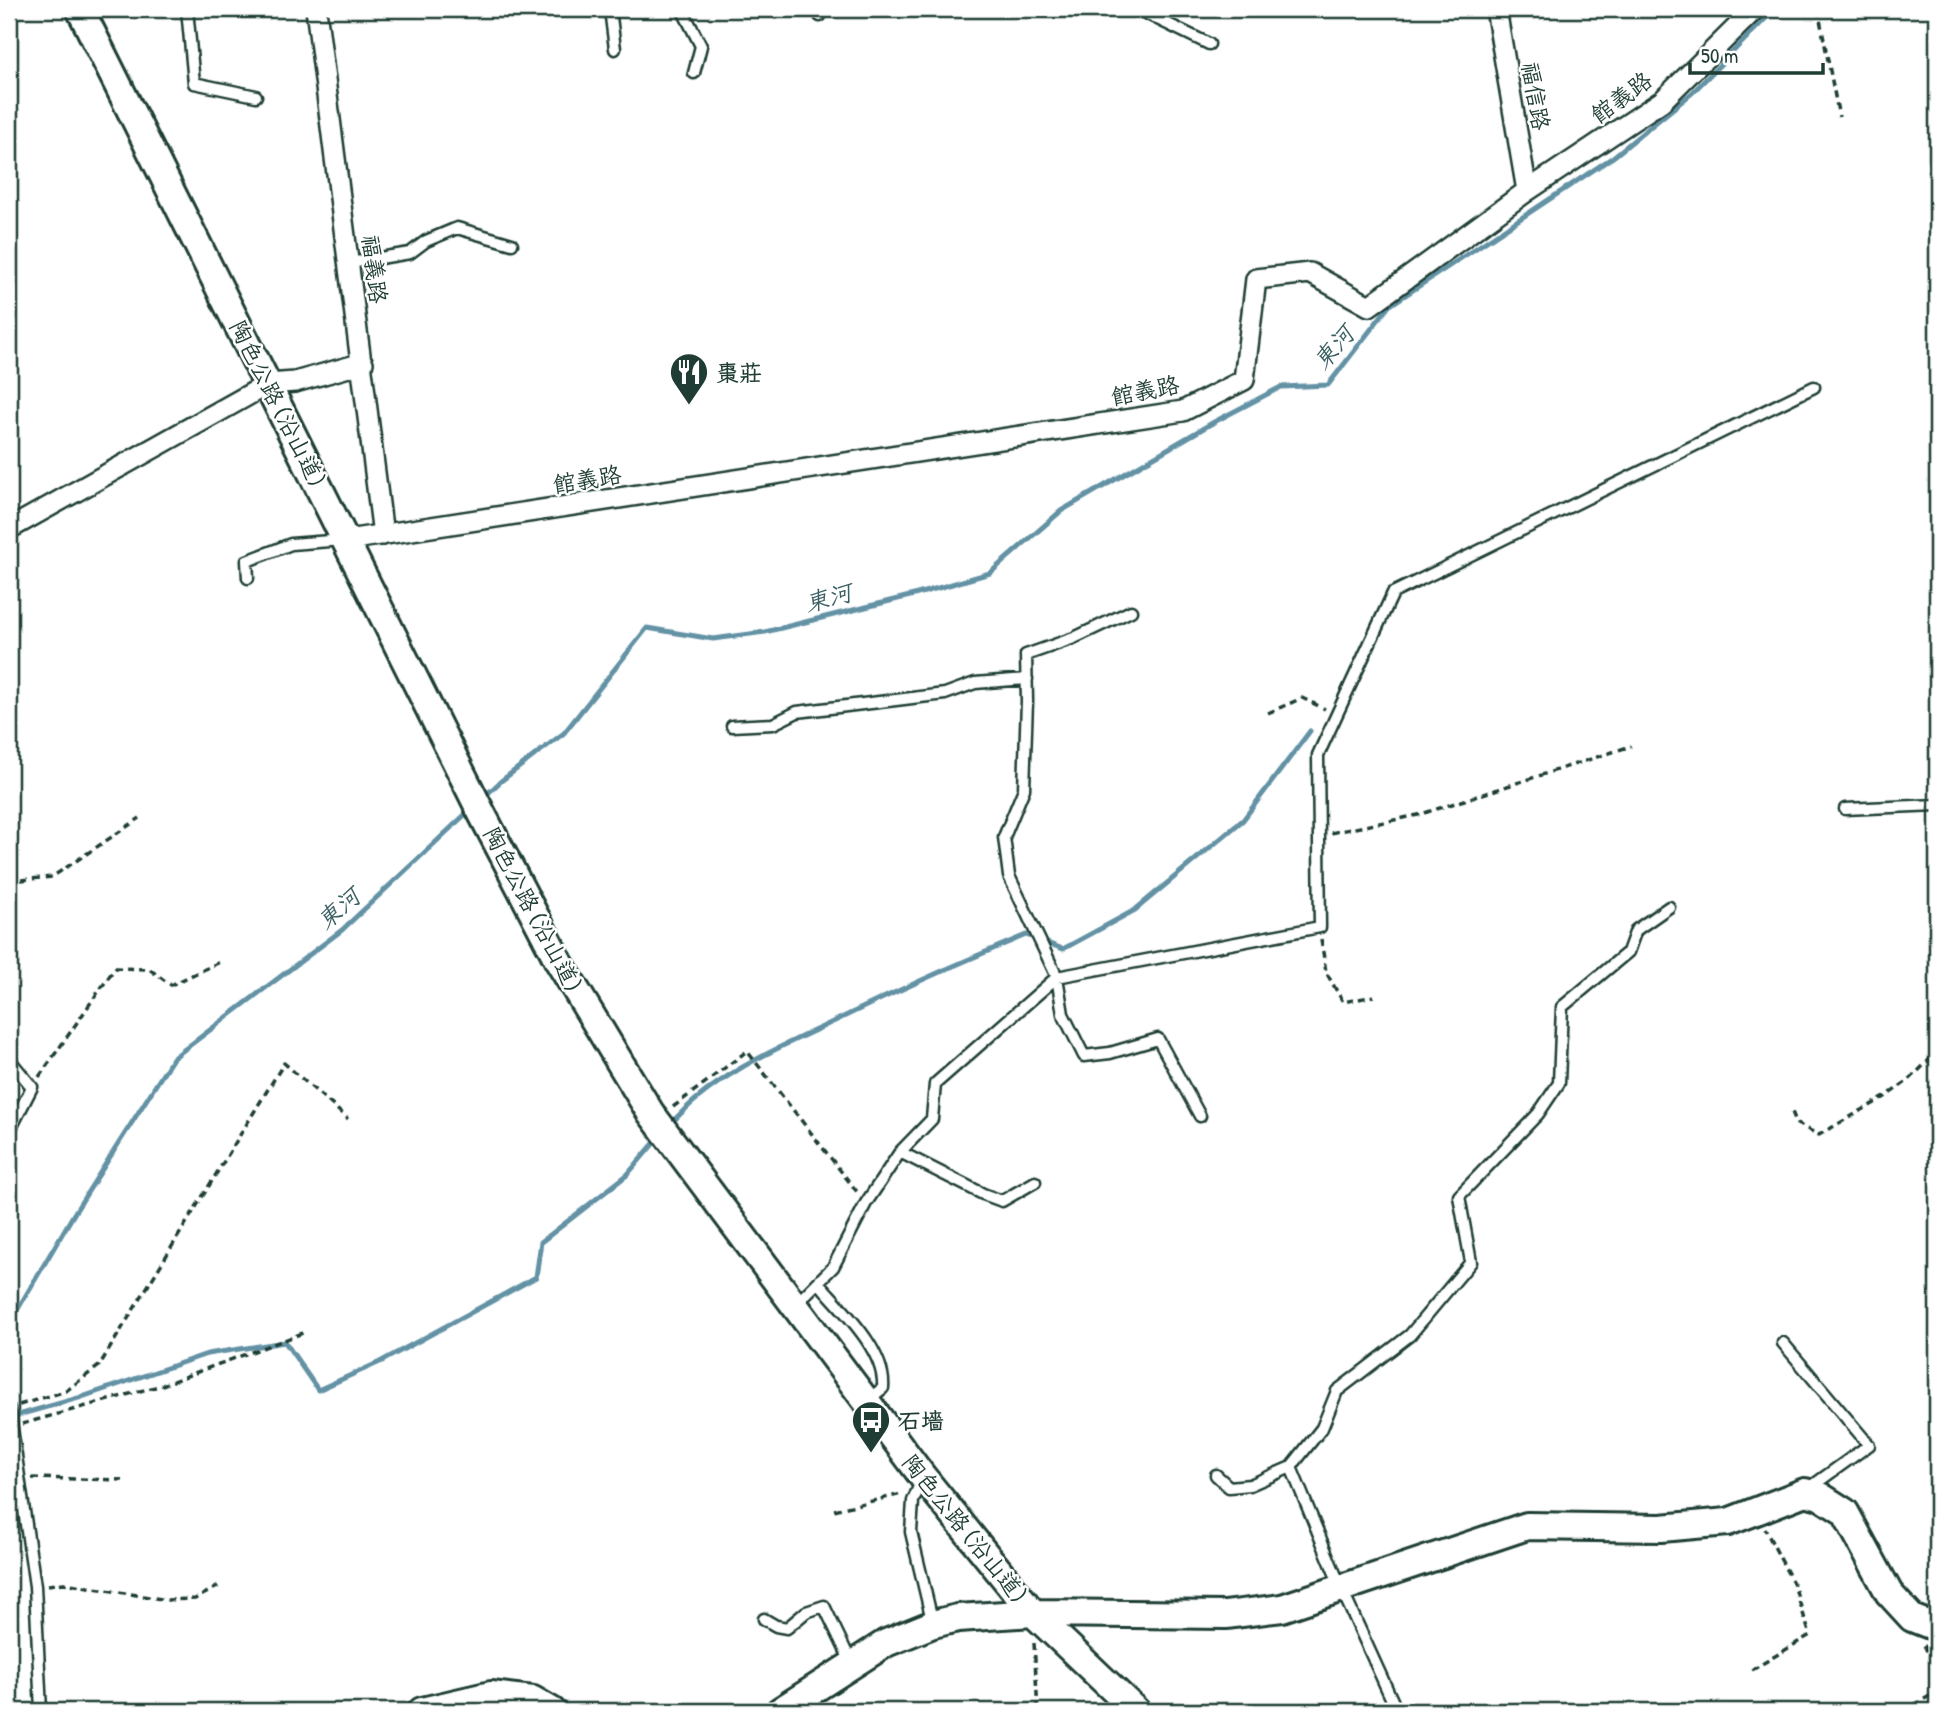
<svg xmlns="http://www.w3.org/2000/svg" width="1946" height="1720" font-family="'Patrick Hand','LXGW WenKai TC',sans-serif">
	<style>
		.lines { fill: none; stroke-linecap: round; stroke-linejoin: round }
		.stream { stroke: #6492a5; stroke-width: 5 }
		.lane-casing { stroke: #1f3d34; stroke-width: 15 }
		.street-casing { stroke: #1f3d34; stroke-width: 24 }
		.secondary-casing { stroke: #1f3d34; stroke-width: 32 }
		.path { stroke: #1f3d34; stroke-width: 3.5; stroke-dasharray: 7 5; stroke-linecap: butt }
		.lane { stroke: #fff; stroke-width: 10 }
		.street { stroke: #fff; stroke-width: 19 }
		.secondary { stroke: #fff; stroke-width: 26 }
		.labels { text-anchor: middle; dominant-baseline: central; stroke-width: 5; stroke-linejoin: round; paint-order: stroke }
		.street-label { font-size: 23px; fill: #1f3d34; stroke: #fff }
		.poi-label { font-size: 23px; font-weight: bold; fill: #1f3d34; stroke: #fff; text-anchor: start }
		.water-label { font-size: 24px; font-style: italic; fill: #3c6063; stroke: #fff }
	</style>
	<rect width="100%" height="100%" fill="#fff"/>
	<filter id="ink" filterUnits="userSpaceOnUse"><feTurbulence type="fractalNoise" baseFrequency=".0143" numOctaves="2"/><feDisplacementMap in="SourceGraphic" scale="14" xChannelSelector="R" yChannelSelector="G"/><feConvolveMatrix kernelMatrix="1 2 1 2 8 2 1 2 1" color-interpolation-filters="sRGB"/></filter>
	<g filter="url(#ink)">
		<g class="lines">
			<!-- stream -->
			<path class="stream" d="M483,798L501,781L564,733L647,628L713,639L765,632L914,595L990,573L1061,511L1214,422L1281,387L1328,385L1389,306L1613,157L1692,93L1775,9
				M669,1126C713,1075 776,1049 835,1021C898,990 961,962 1026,935L1063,949L1135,910L1243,820L1310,731
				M9,1324L75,1212L173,1058L342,930L471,809
				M11,1417L82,1397L207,1354L285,1342L318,1390L380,1362L536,1277L541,1242L627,1175L660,1136"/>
			<!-- lane casing -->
			<g class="lane-casing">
				<path id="lane" d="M187,9L194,83L256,96
					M610,9L615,49
					M682,9L701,46L694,73
					M818,9L820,16
					M1137,9L1209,44
					M350,263L410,253L426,241L457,228L512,244
					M248,578L247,561L291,544L343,540
					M1131,611L1074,638L1026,655L1027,701L1024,789L1004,837L1009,876L1057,977L1063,1014L1084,1056L1110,1053L1158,1039L1200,1116
					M732,726L773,724L797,712L945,694L975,683L1027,679
					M1845,809L1937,805
					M9,1059L32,1087L9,1132
					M900,1152L983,1194L1002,1201L1035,1182
					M818,1282C841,1309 886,1350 883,1388L869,1399
					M797,1303L833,1267L866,1203L900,1152L932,1119L935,1084L1057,977L1320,927L1318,755L1393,593L1814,387
					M1783,1343L1869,1445L1808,1489
					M9,1408L35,1586L41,1711
					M1216,1475L1229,1487L1250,1485L1291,1467
					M922,1479L913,1501L911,1532L933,1624
					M764,1619L776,1626L787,1628L806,1612L824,1606L852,1664
					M809,1693L814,1711
					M1397,1711L1341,1588L1291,1467L1322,1428L1337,1391L1410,1335L1471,1262L1459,1196L1538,1114L1559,1083L1562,1007L1628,952L1636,930L1669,907"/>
			</g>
			<!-- street casing -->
			<g class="street-casing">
				<path id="street" d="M316,9L383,535
					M1496,9L1527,191
					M9,529L268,384L295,382L363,363
					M347,540L1183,411L1244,380L1256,279L1310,273L1369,306L1527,191L1662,101L1755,9"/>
			</g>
			<!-- secondary casing -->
			<g class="secondary-casing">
				<path id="secondary" d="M80,9L482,814L559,962L650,1112L923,1477L1033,1613L1136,1711
					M422,1711L491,1695L533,1700L552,1711
					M780,1711L886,1643L933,1624L958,1618L1033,1613L1226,1615L1282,1608L1527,1526L1661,1528L1728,1522L1805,1492L1820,1496L1845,1512L1889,1593L1912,1618L1930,1625H1937"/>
			</g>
			<!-- path -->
			<path class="path" d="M1818,9L1839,117
				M1268,713L1302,698L1325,709
				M1331,833L1418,815L1631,746
				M9,881L52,877L140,818
				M1321,939L1326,972L1343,1002L1374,996
				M39,1077L115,968L149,969L171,985L222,961
				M673,1107L747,1051L858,1193
				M1792,1112L1797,1124L1819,1135L1885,1097L1909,1080L1937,1052
				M19,1405L66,1391L99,1366L284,1063L348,1119
				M22,1424L162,1385L303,1333
				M32,1478L124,1480
				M834,1510L902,1494
				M48,1585L64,1583L167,1600L195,1599L219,1586
				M1034,1643L1038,1711
				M1924,1645L1937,1672
				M1752,1670L1810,1635L1794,1585L1765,1529
				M1903,1711L1937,1692"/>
			<!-- lane -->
			<use href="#lane" class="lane"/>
			<!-- street -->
			<use href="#street" class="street"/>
			<!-- secondary -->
			<use href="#secondary" class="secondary"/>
		</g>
	</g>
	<!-- icons -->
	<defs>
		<g id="restaurant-pin" transform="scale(2.0125)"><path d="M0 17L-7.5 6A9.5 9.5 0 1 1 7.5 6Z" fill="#1f3d34" stroke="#fff"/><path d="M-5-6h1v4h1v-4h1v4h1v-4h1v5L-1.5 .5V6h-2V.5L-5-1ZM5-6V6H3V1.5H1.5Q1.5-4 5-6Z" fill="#fff"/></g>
		<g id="bus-pin" transform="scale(2.0125)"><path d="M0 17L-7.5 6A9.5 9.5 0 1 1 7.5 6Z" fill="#1f3d34" stroke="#fff"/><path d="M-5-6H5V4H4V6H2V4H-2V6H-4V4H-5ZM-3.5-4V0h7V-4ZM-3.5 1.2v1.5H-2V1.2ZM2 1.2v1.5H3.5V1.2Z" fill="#fff"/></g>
	</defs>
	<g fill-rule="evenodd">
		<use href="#restaurant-pin" x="689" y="372"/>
		<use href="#bus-pin" x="871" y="1420"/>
	</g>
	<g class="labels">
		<!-- street labels -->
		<g class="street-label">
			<text transform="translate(1536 96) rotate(80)">福信路</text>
			<text transform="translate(1621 97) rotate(-36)">館義路</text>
			<text transform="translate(375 269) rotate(83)">福義路</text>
			<text transform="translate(1145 390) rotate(-11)">館義路</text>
			<text transform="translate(278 403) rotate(63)">陶色公路 (沿山道)</text>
			<text transform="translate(587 479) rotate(-9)">館義路</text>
			<text transform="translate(533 909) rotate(62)">陶色公路 (沿山道)</text>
			<text transform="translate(965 1528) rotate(51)">陶色公路 (沿山道)</text>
		</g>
		<!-- poi labels -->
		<g class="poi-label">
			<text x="716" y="372">棗莊</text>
			<text x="898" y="1420">石墻</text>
		</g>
		<!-- water labels -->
		<g class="water-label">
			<text transform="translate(1333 347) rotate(-49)">東河</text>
			<text transform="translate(828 597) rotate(-15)">東河</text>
			<text transform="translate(338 908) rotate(-41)">東河</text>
		</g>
	</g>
	<!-- margin -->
	<rect width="1946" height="1720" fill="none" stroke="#fff" stroke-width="35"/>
	<rect x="18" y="18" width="1911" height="1685" fill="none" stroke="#1f3d34" stroke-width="2.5" filter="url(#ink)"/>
	<!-- scale -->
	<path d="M1690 63v10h133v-10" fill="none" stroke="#1f3d34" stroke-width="3.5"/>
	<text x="1701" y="63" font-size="21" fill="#1f3d34" stroke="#ffffff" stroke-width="5" paint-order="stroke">50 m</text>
</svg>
